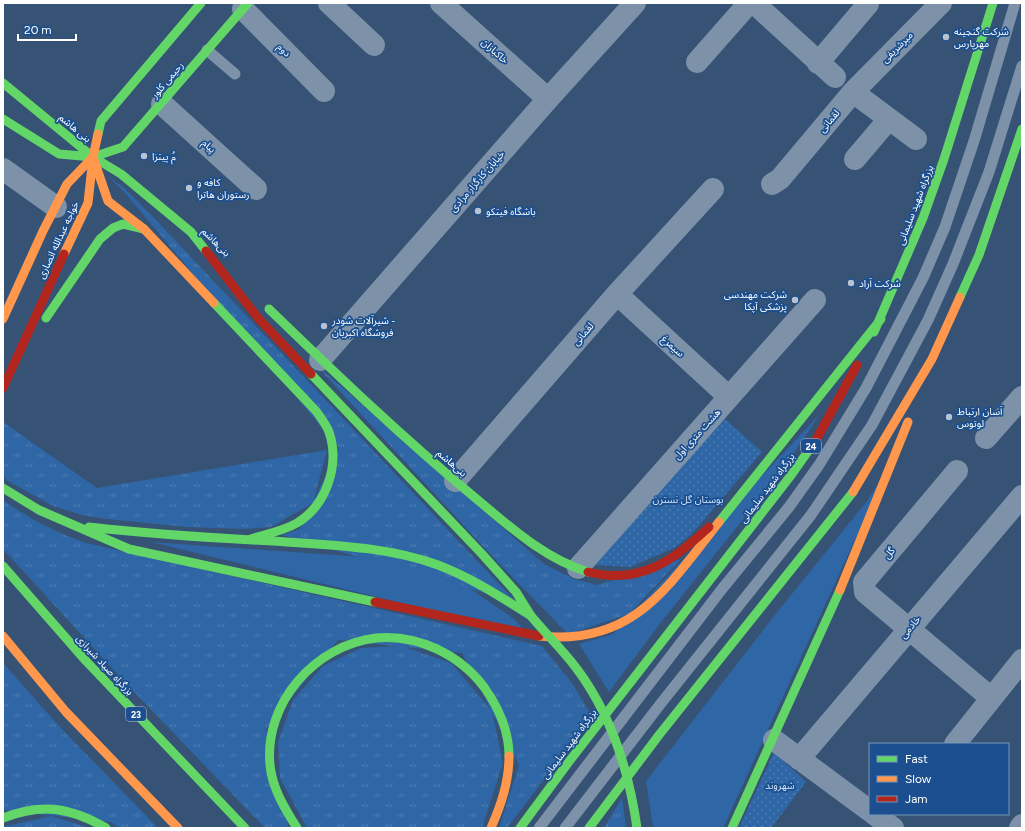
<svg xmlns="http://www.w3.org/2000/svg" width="1025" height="831" font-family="Figtree,'Noto Sans Arabic',sans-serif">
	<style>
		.grass { fill: url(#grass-tufts) }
		.park { fill: url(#park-dots) }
		.garden { fill: #2f66a5 }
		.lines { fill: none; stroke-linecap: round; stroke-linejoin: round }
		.lane { stroke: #7d92a8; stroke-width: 11 }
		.street { stroke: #7d92a8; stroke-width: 22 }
		.fast { stroke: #63d668; stroke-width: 9 }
		.slow { stroke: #ff974d; stroke-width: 9 }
		.jam { stroke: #b3261e; stroke-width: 9 }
		.fast-bridge { stroke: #63d668; stroke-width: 9 }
		.poi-dot { fill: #b9c2ce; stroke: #1b4f8f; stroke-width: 1.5 }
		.labels { text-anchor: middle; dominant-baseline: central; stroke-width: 3.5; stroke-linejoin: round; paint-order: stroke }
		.shield { fill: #1b4f8f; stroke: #bbcadd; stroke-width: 1 }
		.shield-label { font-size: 9px; font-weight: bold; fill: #fff }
		.poi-label { font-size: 10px; fill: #fff; stroke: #1b4f8f; text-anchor: start }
		.street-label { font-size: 10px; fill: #fff; stroke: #1b4f8f }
		.park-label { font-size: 10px; fill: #cfe3fa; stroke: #1b4f8f }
	</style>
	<defs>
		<pattern id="grass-tufts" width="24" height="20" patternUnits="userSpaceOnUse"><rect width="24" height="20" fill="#2f66a5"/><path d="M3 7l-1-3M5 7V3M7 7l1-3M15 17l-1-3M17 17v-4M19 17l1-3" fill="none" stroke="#4e7db2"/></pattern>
		<pattern id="park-dots" width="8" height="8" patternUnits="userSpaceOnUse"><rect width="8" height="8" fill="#2f66a5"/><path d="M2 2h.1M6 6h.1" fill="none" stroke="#4e7db2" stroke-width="1.8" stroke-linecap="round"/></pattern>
	</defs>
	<rect width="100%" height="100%" fill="#365274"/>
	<!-- grass -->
	<path class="grass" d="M108,176L124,188L157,221L516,602L282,535L300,529L339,448L126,194Z
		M313,362L544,564L574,579L597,585L681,559L629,614L568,634L491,555Z
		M3,422L97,488L327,450L313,503L271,527L245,529L187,527L107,519L82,515L53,506L8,481L3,476Z
		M3,500C29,519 56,532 86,543L542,646L572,683L592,716L507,828H499L519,765L462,653L338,640L266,729L289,828H265L132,690L3,549Z
		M402,646L451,663L492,711L503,763L482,828H307L280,778L278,742L293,700L323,666L361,648Z
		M3,663L59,726L158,828H119L111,822L3,810Z
		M622,798L626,828H604Z
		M51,816L90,828H3V827Z"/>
	<!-- park -->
	<path class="park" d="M723,417L762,452L692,534L674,548L630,567L594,565Z
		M774,752L806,782L771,828H739Z"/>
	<!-- garden -->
	<path class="garden" d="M820,414L784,468L662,621L609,692L579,644L613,634Z
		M886,472L723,828H653L646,781L774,616L867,501Z
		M151,542L364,557L422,570L469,588L510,616L523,628L447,614Z"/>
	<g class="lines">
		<!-- lane -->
		<path class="lane" d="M207,50L235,74
			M539,828L722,589L789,507L819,465L866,388L923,278L945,227L974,141L1015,3
			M565,828L662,702L811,515L872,425L928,320L953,264L989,172L1022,66"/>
		<!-- street -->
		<path class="street" d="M329,3L374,45
			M441,3L548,99
			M754,3L835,77
			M243,9L324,91
			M697,62L749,3
			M818,63L868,4
			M853,92L916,139
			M162,104L256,189
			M855,159L889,119
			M3,169L56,207
			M772,184L780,179L853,92L941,3
			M617,294L729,397
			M320,360L548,99L635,3
			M986,438L1022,397
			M957,471L864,582L865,592L991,698
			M455,481L617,294L713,189
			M578,568L815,300
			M774,740L870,811
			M955,744L1022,660
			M799,759L1022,496
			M874,814L893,828
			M1020,828L1022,825"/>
		<!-- fast -->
		<path class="fast" d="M3,83L93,157L121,174L191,232L206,251
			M3,119L59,154L93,157L123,147L248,3
			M98,134L101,121L201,3
			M960,297L979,255L1022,129
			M214,303L316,411C321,418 326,424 329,432C340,464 327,505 297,523C283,531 266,534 251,539
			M269,309C335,373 402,437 473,496C508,525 543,558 588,572
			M46,318L100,239L113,228L123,224L144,229
			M874,332L923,218L944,159L993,3
			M311,374L482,554L516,592L531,616
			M3,488L39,510L129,549L375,602
			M719,522L881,319
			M89,527C150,534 212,538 273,541C328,545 386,546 438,565C472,578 501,597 531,616
			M3,566L86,661L245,828
			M3,818C42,803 70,807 106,828
			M297,828C285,809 272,788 270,765C264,703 315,645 376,638C417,634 459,654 484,687C499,708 509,730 509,756
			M520,828L571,759L792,474L816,440
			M589,828L659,735L853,492
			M732,828L840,590"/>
		<!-- slow -->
		<path class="slow" d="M93,157L108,201L144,229L214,303
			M64,254L88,203L93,157L98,134
			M3,319L43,231L67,184L93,157
			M853,492L932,359L960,297
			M840,590L908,422
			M3,636L66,712L178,828
			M539,636C633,646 667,588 719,522
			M491,828C501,805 509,782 509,756"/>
		<!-- jam -->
		<path class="jam" d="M206,251L258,318L311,374
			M3,388L64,254
			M816,440L857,365
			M588,572C641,585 672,561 709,527
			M375,602L539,636"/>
		<!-- fast-bridge -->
		<path class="fast-bridge" d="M531,616C546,634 563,650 577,669C612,716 629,771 637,828"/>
	</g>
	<!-- markers -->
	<g class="poi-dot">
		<circle cx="946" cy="37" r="4"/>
		<circle cx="144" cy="156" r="4"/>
		<circle cx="189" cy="188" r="4"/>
		<circle cx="478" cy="211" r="4"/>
		<circle cx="851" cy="283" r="4"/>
		<circle cx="795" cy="300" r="4"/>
		<circle cx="324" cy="326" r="4"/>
		<circle cx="949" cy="417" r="4"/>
	</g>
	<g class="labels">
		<!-- shield labels -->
		<g class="shield">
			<rect x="801" y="439" width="20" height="14" rx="3"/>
			<rect x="126" y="707" width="20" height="14" rx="3"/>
		</g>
		<g class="shield-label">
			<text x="811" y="446">24</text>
			<text x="136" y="714">23</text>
		</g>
		<!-- poi labels -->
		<g class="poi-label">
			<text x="954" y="31">شرکت گنجینه<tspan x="954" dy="12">مهرپارس</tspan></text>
			<text x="152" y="156">مُ پیتزا</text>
			<text x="197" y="182">کافه و<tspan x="197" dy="12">رستوران هاترا</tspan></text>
			<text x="486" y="211">باشگاه فیتکو</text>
			<text x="859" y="283">شرکت آراد</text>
			<text x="787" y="294" text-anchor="end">شرکت مهندسی<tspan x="787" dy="12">پزشکی آپکا</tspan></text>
			<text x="332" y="320">شیرآلات شودر -<tspan x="332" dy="12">فروشگاه اکبریان</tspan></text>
			<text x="957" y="411">آسان ارتباط<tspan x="957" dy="12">لوتوس</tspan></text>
		</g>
		<!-- street labels -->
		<g class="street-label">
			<text transform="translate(897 47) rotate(-45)">میرشریفی</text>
			<text transform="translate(284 50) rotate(45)">دوم</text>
			<text transform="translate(495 51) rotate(42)">خاکبازان</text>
			<text transform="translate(167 80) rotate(-50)">رحیمی کلور</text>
			<text transform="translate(829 121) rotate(-50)">لقمانی</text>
			<text transform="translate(75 128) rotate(40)">بنی هاشم</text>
			<text transform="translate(209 146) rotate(42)">پیام</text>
			<text transform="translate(477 181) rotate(-49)">خیابان کارگزار مرادی</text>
			<text transform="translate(915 205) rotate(-69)">بزرگراه شهید سلیمانی</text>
			<text transform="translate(58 240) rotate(-65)">خواجه عبدالله انصاری</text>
			<text transform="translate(216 242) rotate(45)">بنی‌هاشم</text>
			<text transform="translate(583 334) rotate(-49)">لقمانی</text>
			<text transform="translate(673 346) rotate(42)">سیمرغ</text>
			<text transform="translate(697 434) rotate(-48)">هشت متری اول</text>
			<text transform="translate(452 463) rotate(41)">بنی‌هاشم</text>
			<text transform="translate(767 488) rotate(-53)">بزرگراه شهید سلیمانی</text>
			<text transform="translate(889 553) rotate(-50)">گل</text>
			<text transform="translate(910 627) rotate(-50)">خادمی</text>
			<text transform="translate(105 665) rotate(47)">بزرگراه صیاد شیرازی</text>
			<text transform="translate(569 744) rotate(-53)">بزرگراه شهید سلیمانی</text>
		</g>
		<!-- park labels -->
		<g class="park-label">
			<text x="688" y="499">بوستان گل نسترن</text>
			<text x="780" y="785">شهروند</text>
		</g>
	</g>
	<!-- border -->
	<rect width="1025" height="831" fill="none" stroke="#ffffff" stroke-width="8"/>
	<!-- legend -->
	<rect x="869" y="743" width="140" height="72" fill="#1b4f8f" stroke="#7695bc"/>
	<rect x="877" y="756" width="20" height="6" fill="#63d668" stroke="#7695bc"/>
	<text x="905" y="763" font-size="12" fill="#ffffff">Fast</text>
	<rect x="877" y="776" width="20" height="6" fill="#ff974d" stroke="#7695bc"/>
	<text x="905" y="783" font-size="12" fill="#ffffff">Slow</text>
	<rect x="877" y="796" width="20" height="6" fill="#b3261e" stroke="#7695bc"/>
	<text x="905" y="803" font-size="12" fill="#ffffff">Jam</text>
	<!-- scale -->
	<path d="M18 34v6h58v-6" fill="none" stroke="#ffffff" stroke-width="2"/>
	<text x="24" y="34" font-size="12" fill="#ffffff" stroke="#1b4f8f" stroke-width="3" paint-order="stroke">20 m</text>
</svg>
